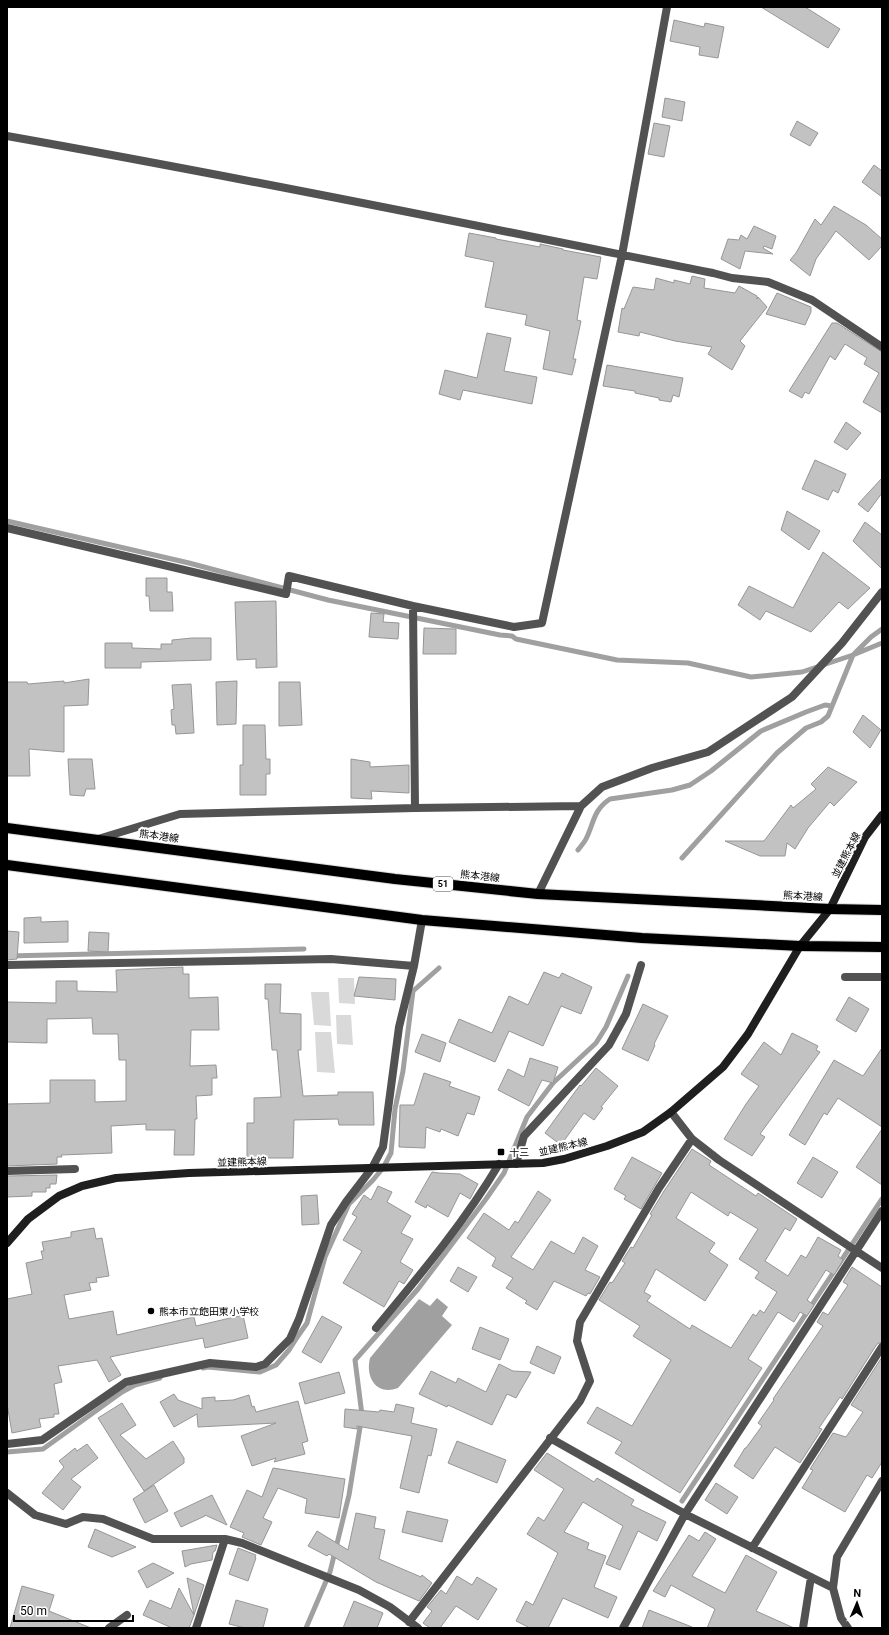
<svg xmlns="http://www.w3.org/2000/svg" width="889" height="1635" font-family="Roboto,'Noto Sans JP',sans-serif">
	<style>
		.green { fill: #d9d9d9 }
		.water { fill: #a0a0a0 }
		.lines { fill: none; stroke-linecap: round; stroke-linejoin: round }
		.stream { stroke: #a0a0a0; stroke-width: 5 }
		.building { fill: #c2c2c2; stroke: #969696; fill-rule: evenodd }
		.primary-casing { stroke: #dbdbdb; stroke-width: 12 }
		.service { stroke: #525252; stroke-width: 8 }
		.minor { stroke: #525252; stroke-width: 8 }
		.secondary { stroke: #1f1f1f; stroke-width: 8 }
		.primary { stroke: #000; stroke-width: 10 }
		.poi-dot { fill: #000; stroke: #fff; stroke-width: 1.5 }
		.labels { text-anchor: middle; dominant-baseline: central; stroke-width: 4; stroke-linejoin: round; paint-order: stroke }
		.shield { fill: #fff; stroke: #4c4c4c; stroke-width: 1 }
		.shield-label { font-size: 9px; font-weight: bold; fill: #000 }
		.street-label { font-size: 10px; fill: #000; stroke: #fff }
		.poi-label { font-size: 10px; fill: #000; stroke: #fff; text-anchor: start }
	</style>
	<rect width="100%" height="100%" fill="#fff"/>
	<!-- green -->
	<path class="green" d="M338,978H354L355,1004L339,1003Z
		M311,992H329L331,1026L314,1025Z
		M336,1015H351L353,1045L337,1044Z
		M315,1032H331L335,1073L317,1072Z"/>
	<!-- water -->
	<path class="water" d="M437,1298L448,1307L442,1316L452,1325L398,1388C377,1396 365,1378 370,1358L419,1299L430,1306Z"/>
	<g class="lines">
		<!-- stream -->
		<path class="stream" d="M7,521L189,563L328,600L500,635L512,636L516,639L617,660L688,663L751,677L802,672L853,655L882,643
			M578,850C581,846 584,843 586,839C594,823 593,810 610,799L672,790L690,785L711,771L761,731L806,712L825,705L832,706
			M682,858L777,753L806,728L821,722L828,716L853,655L871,637L882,629
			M7,956L304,949
			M203,1368L208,1367L260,1372L276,1365L289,1350L298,1336L307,1323L325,1257L349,1204L373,1180L383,1168L391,1153L395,1109L403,1071L413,991L439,968
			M7,1452L43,1449L122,1392L135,1385L160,1378
			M682,1501L882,1199
			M306,1628L330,1572L349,1495L362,1415L355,1360L418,1289L486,1199L504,1173L527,1117L553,1083L596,1043L606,1027L628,976"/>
	</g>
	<!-- building -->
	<path class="building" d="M761,7H805L840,29L828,48Z
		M674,20L704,27L705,23L724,27L718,58L699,55L700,47L670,41Z
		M665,98L685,102L682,121L662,117Z
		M797,121L818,133L810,146L790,135Z
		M654,123L670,126L664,157L648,154Z
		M874,165L882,171V197L862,182Z
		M834,206L866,225L882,239V246L869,260L836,231L816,259L810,276L790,260L796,253L815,219L821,225Z
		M754,226L776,236L772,249L764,246L763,248L773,254L745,251L740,269L721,259L728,239L739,240L741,235L747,239Z
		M469,233L496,238V239L540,247V244L563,249V250L601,257L597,279L584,277L577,320L581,321L573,359H576L572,375L543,369L550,331L525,325L527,315L485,307L494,262L465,256Z
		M692,276L705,279L704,288L735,293L739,286L757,296V299L758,297L767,307L740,341L745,346L732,370L708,354L712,347L675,341L640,332L639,336L618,332L622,308L624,309L633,287L654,290L656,278L674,283V280L690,284Z
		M777,293L811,307V312L805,325L766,314Z
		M832,323H837L882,352V413L863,402L879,373L864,364L867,358L845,344L835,360L830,356L809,394L805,392L802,398L789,391Z
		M487,333L511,338L504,371L537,377L532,404L463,390L460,400L439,394L445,370L477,378Z
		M607,365L683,378L679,397L673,395L671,402L659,400V398L635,393V391L603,386Z
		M846,422L861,433L847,450L834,442Z
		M815,460L846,474L838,493L833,490L828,500L802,489Z
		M882,478V493L868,512L858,504Z
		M787,511L820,531L809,550L781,530Z
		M865,522L882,535V569L853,541Z
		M823,552L870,588L848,609L839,602L811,632L766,611L760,620L738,605L749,586L793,608Z
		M146,578H167V592H172L173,611H150L149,596H146Z
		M276,601L277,667L256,668V659L237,660L235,602Z
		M371,613L384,614L383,622L399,623L398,639L369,637Z
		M424,628L456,629V654H423Z
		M192,638H211V660L141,662V668H105V643H132V648L161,649V644H172V640Z
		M89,679L88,705L64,706V752L29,749L30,776H7V682H27L28,684L64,681V683Z
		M237,681L236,724L217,725L216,682Z
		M279,682H300L302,725L279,726Z
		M191,684L194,733L176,734L175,725H172L171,710L174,709L172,685Z
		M863,715L881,730L870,748L853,732Z
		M243,725H265L266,759H270V774H266V795H240V765H243Z
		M68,759H92L95,789H86L84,796L70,795Z
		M351,759L370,762V767L409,765V793L371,791L372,799L351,798Z
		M828,767L857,782L834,806L830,802L808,828L795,849L787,843L785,856H760L725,841H764L791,805L793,808L816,789L811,784Z
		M41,917V922L68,921V942L24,943V918Z
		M7,931L19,932L17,959L7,960Z
		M89,932L109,933L108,952L88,951Z
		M183,967V974H189V998L218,997L219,1030H191L190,1066L216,1065L217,1078H212V1095L196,1096L197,1119H195L194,1155H174L175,1130H146V1124L111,1126L112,1153L61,1155L62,1157H57V1164L7,1166V1104L50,1103V1080H95V1102L126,1101V1060H119L118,1034H93L92,1018L47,1019V1043L7,1042V1002L56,1003V981H77V991L117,992L116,970Z
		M544,972L559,978L562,973L592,987L581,1014L561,1006L543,1046L509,1031L495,1062L449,1042L459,1019L492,1033L509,996L528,1005Z
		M359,977L396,979L395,1000L354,996Z
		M265,984H281L280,1013L301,1014V1050H298L303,1096L338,1095V1092H373L374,1125H339L338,1119L294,1120L293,1158H247V1123H254V1098L281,1097L277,1050H272L268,999H265Z
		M849,997L869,1009L856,1032L836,1020Z
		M643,1004L668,1016L654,1044L655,1045L648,1061L622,1049Z
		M792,1033L818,1046L816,1050L820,1052L760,1134L765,1137L752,1156L724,1139L746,1104L759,1086L741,1074L764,1042L781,1055Z
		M422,1034L446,1043L440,1062L415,1052Z
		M882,1048V1127L838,1098L827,1115L824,1113L805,1145L789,1135L834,1060L863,1076Z
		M530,1058L558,1067L553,1083L542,1080L529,1106L498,1090L508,1069L524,1077Z
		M596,1068L618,1086L601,1107L603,1108L594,1120L584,1113L561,1145L545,1133L580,1085L581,1086Z
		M424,1073L451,1082L449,1086L480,1097L474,1115L467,1113L458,1136L441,1129L440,1132L426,1127L425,1148L399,1147L400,1105H414Z
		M882,1129V1185L856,1167Z
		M692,1149L711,1161L709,1165L756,1196L758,1193L797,1219L790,1231L785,1228L765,1261L788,1276L801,1255L806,1258L818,1237L841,1250L838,1256L843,1260L834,1275L826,1270L807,1300L814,1305L807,1316L800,1312L794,1322L778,1312L748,1359L762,1368L680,1493L615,1453L622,1442L587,1423L597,1407L632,1426L671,1360L633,1336L640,1326L599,1300L610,1282L612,1283L625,1263L622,1261L631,1247L633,1248L652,1215L650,1214L664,1191ZM691,1192L728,1216L730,1212L758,1229L739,1259L759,1272L755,1278L777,1292L764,1313L760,1310L756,1316L753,1314L731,1348L692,1325L690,1329L647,1301L651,1296L644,1292L656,1269L705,1301L728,1265L709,1252L715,1243L676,1218Z
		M632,1157L662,1173L641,1209L624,1199L626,1196L614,1189Z
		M813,1157L838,1172L822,1198L797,1183Z
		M432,1172L439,1173L460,1174L478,1184L470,1199L460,1193L448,1217L427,1205L426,1208L415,1202Z
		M57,1175L56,1184H50V1188H46V1192H32V1196L7,1197V1176Z
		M378,1186L392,1192L387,1202L411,1216L401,1233L413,1239L400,1262L413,1270L404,1284L399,1281L384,1307L343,1283L362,1251L343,1240L357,1217L352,1214L364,1195L371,1200Z
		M538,1191L551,1200L511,1257L533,1270L551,1241L574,1254L583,1237L598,1246L585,1270L600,1277L590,1294L588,1293L586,1296L554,1281L537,1310L525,1303L527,1301L506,1288L513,1278L492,1266L496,1258L467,1238L484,1213L509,1230L515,1221L518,1223Z
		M317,1195L319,1224L302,1225L301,1196Z
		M94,1228L96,1239L102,1238L109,1276L96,1278L97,1282L89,1283L91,1290L64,1295L69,1319L113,1311L117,1335L194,1317L196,1326L243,1315L248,1338L205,1348L203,1338L110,1357L121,1375L109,1382L97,1360L58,1366L62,1382L54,1384L59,1414H54V1417L39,1419L41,1427L12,1433L7,1404V1299L32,1294L26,1263L43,1259L41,1251H44L42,1242L71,1237V1232Z
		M458,1267L477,1277L468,1292L450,1281Z
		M852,1267L882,1287V1342L877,1344L842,1399L840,1397L819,1428L822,1429L800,1463L775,1447L753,1479L734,1466L745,1448H746L762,1426L758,1423L774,1400L773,1399L823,1326L817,1322L823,1312L828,1315L848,1285L843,1282Z
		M322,1316L342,1327L321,1363L302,1352Z
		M480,1327L509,1339L500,1360L472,1349Z
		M537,1346L561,1357L554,1374L530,1363Z
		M882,1357V1462L872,1478L867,1475L845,1512L802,1488L813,1470L810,1469L833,1433L846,1437L863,1412L851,1405Z
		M499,1364L513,1371L531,1372L516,1398L507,1394L492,1425L448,1405L447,1407L419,1394L431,1371L456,1383L458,1378L486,1392Z
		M339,1372L345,1393L305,1404L299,1383Z
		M174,1394L178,1400L202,1409V1398L215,1397V1401L233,1400L249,1395L252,1407L254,1406L256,1412L298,1401L308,1441L302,1443L305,1454L274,1462L276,1458L252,1466L241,1436L276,1423L198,1427L197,1414L174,1427L160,1402Z
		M122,1403L136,1425L120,1435L146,1459L173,1441L184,1458V1463L144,1491L98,1418Z
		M396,1404L414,1408L411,1423L437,1429L431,1456L428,1455L419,1493L400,1488L412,1436L357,1426V1429L344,1427L345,1409L379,1412L380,1410L394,1412Z
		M457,1441L506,1460L497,1483L448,1463Z
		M87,1444L98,1458L71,1479L81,1487L63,1510L42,1493L64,1467L59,1461L75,1448L77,1451Z
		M547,1453L594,1482L597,1478L634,1500L631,1505L666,1522L657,1541L638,1531L620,1570L606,1564L623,1526L583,1502L564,1532L589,1543L587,1549L606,1556L594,1587L617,1597L608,1618L563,1598L548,1628H530L516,1621L526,1601L533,1605L558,1553L527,1534L538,1517L544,1521L564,1489L534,1470Z
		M273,1468L345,1479L339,1518L305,1513L307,1499L278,1488L263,1518L272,1522L261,1545L242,1537L244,1533L230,1527L247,1490L262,1497Z
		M716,1483L738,1497L727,1514L705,1500Z
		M154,1485L168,1511L145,1523L133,1499Z
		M212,1495L227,1525L205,1515V1516L181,1527L174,1513Z
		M407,1511L448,1520L442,1542L402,1532Z
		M356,1513L376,1517L374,1528L385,1530L379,1559L421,1577L422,1575L432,1583L419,1601L376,1582L329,1554L327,1556L308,1546L317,1531L348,1550Z
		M95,1529L104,1533L136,1547L112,1557L88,1547Z
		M705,1532L716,1539L692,1576L725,1593L746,1555L777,1572L756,1611L794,1628H707L715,1609L671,1585L665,1597L653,1591L689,1535L699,1541Z
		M217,1545L215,1551L213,1552L212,1560L191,1564L185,1567L182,1551Z
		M238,1548L256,1555L255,1557L256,1558L248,1581L229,1574Z
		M153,1563L174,1573L147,1588L138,1571Z
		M457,1576L472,1585L477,1577L497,1589L478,1620L456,1606L440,1628H430L423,1623L432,1611L427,1607L441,1590L446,1594Z
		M187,1578L204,1585L194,1615Z
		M22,1586L54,1595L49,1611L91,1628H10Z
		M179,1588L194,1615L189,1628H172L143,1615L150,1600L171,1609Z
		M236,1600L268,1609L263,1628H245L229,1624Z
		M354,1601L383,1613L377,1628H343Z
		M649,1610L692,1627V1628H642Z"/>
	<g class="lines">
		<!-- primary casing -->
		<g class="primary-casing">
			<path id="primary" d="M7,828L395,879L538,894L830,909L882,910
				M7,865L422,920L642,938L800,946L882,947"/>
		</g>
		<!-- service -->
		<path class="service" d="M516,1164L524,1136L609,1045L626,1014L641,965
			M7,1171L75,1169
			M376,1328C420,1275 464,1223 499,1164"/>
		<!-- minor -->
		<path class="minor" d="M7,136C243,178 478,226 713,273L732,278L768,282L812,300L882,347
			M7,528L286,594L289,576L413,606L514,627L542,623L622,255L667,7
			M413,606L415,808
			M98,839L180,814L415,808L581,806
			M538,894L581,806L602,787L652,768L708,752L792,697L842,643L882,592
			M7,965L331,959L414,966
			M845,977H882
			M671,1112L692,1139L719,1160L882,1268
			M550,1438L685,1514L833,1588
			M7,1444L42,1440L126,1382L210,1363L256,1367L265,1364L290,1339L299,1319L331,1225L346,1202L372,1168L383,1147L399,1027L414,966L422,920
			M7,1493L35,1515L66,1524L83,1517L103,1519L153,1539H225L242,1543L359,1590L390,1607L418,1628
			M752,1548L882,1347
			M409,1622L580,1401L590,1381L577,1341L580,1322L659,1188L692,1139
			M109,1628L127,1615
			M196,1628L225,1539
			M623,1628L685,1514L882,1211
			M803,1628L811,1577
			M848,1628L841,1618L833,1588L837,1557L882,1481"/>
		<!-- secondary -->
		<path class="secondary" d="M7,1243L28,1219L59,1196L82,1186L116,1178L189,1173L543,1163L564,1159L607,1146L643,1132L671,1112L723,1067L748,1034L800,946L830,909L865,837L882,815"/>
		<!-- primary -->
		<use href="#primary" class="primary"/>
	</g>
	<!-- markers -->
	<g class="poi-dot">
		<rect x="497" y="1148" width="8" height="8" rx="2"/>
		<circle cx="151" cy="1311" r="4"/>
	</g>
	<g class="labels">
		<!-- shield labels -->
		<rect class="shield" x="433" y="877" width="20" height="14" rx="3"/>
		<g class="shield-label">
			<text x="443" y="884">51</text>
		</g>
		<!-- street labels -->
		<g class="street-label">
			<text transform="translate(159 836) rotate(8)">熊本港線</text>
			<text transform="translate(846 855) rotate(-63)">並建熊本線</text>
			<text transform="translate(480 876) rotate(6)">熊本港線</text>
			<text transform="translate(803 896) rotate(3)">熊本港線</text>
			<text transform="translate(563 1147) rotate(-13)">並建熊本線</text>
			<text transform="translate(242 1162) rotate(-2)">並建熊本線</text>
		</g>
		<!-- poi labels -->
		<g class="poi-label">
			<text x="509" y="1152">十三</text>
			<text x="159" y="1311">熊本市立飽田東小学校</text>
		</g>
	</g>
	<!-- border -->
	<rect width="889" height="1635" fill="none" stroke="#000000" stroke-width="16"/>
	<!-- north arrow -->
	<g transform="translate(857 1603) rotate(2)" stroke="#ffffff" stroke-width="3" paint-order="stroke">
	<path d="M0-3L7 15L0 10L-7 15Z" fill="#000000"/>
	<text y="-6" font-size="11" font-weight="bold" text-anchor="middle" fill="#000000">N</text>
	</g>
	<!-- scale -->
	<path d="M14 1615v6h119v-6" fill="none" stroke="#000000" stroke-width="2"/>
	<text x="20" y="1615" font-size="12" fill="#000000" stroke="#ffffff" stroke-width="3" paint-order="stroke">50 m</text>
</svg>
